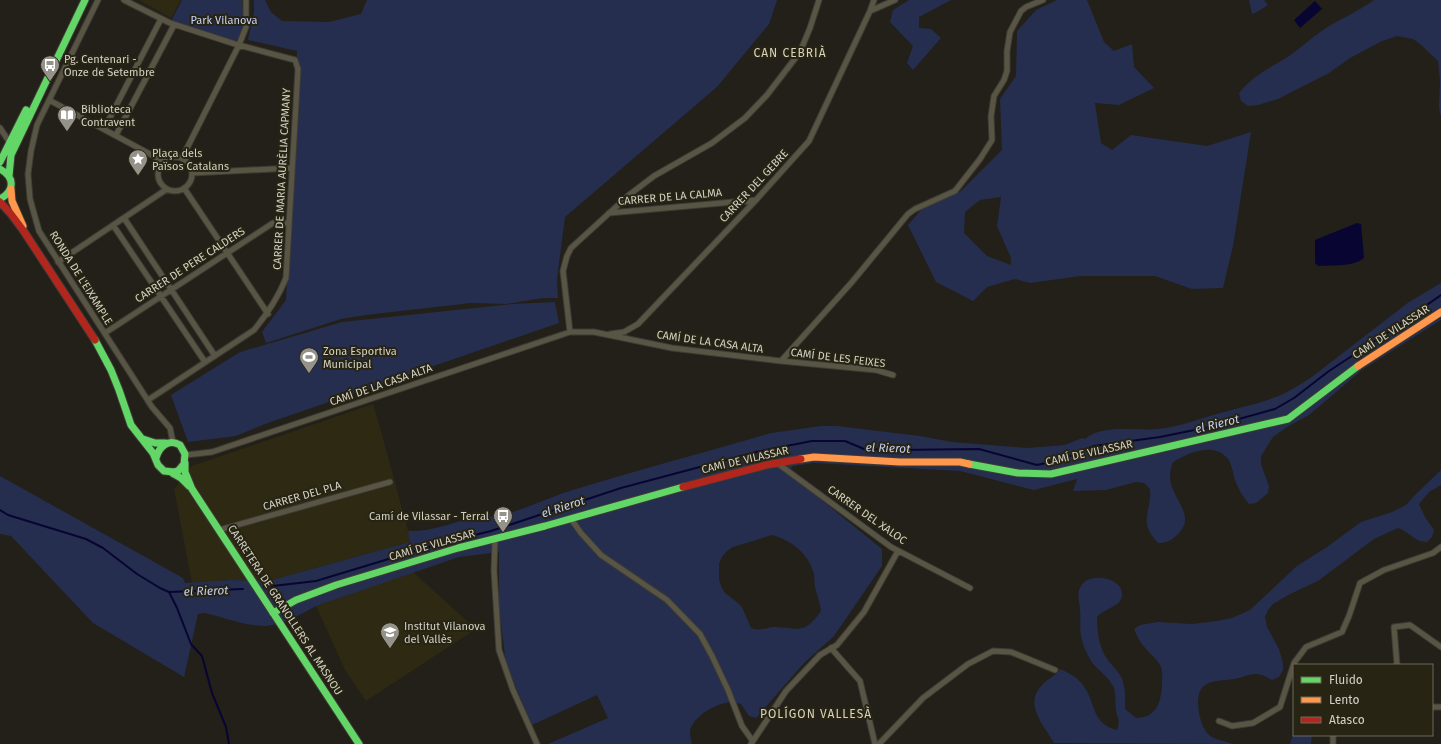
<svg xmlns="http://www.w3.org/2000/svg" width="1441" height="744" font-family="'Fira Sans',sans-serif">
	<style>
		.built { fill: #2d2913 }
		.green { fill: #252e4e; fill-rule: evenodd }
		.water { fill: #080533 }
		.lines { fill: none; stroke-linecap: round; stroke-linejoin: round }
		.stream { stroke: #080533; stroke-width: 2 }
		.street-casing { stroke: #3d3b35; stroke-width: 7 }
		.fast-casing { stroke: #3d3b35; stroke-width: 9 }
		.slow-casing { stroke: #3d3b35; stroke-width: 9 }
		.jam-casing { stroke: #3d3b35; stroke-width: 9 }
		.street { stroke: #595545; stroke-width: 5 }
		.fast { stroke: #63d668; stroke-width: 7 }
		.slow { stroke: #ff974d; stroke-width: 7 }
		.jam { stroke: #b3261e; stroke-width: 7 }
		.labels { text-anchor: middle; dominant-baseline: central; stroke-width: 4; stroke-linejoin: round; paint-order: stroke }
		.park-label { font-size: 11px; fill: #c9d4f8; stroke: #272413 }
		.poi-label { font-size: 11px; fill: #d3d1c6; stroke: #272413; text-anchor: start }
		.street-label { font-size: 11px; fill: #d3d1c6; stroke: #272413 }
		.neighbourhood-label { font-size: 12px; letter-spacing: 1px; fill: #d7d3bd; stroke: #272413 }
		.water-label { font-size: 12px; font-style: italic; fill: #c4cff2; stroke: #272413 }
	</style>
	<rect width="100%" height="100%" fill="#222018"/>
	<!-- built -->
	<path class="built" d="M139,0H181L171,18Z
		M373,404L383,438L411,542L268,581L231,580L192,583L174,489L192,466Z
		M413,572L476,629L366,701L345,670L316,606Z"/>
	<!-- green -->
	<path class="green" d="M182,0H242L244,25L238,40L230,43L170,23Z
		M254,0H265L271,12L282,21L329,22L361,14L367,0H777L769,24L717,87L565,217L557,279L558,298H543L506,304L471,303L366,315L341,319L266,343L262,332L286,300L297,51L248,40L254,12Z
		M909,0H951L919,17V28L931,29L941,38L913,70L907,63L913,46L890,22L893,10Z
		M1057,0H1087L1104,42L1114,51L1132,44L1134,67L1154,88L1119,105L1095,103L1101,143L1112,150L1131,135L1207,146L1251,132L1233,246L1223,288L1192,289L1155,276H1081L1030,283L1015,279L987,287L973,301L936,282L908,225L922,209L961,191L1002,150L1000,99L1016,76L1017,31L1036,10ZM1001,197L997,226L1011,258V265L987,256L964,233L965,212L980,200Z
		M1249,0H1264L1268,5L1257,12L1252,14Z
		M1374,0H1441V115L1440,114L1439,106L1440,82L1438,61L1420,44L1413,39L1397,36L1382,41L1350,58L1329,73L1278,99L1258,105L1248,106L1241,101L1239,93C1251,77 1269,68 1286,58C1300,49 1312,37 1326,28C1342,18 1359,11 1374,0Z
		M1441,283V320L1362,370L1309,415L1287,427L1273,437L1261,456V464L1269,486L1268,493L1256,503L1249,504C1243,497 1238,489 1235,480C1233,473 1232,465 1228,459C1214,441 1188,453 1173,462C1170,470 1169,478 1172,487C1178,504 1195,518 1177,535C1171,541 1166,543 1158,543C1137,521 1152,513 1150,489L1144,483L1136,482L1106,490L1073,491L1077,479L1034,490L960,471L814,463L793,466L787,472L882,549V566L834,636L804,663L756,718L749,716L741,704C738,703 734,702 731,702C717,703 692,716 690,732C690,736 691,740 692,744H548L608,718L597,695L532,725L506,663L499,607V552L459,557L316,606C300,615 284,624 266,626C250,627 221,617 205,613L198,614L184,677L93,623L11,536L0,534V476L183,578L185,583L231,580L268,581L410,542L408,531C427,532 446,525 465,520C478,517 492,518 506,514C528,508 546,499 566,492C634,471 703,453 771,433L821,426H837L920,436L952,442L1027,448L1065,445L1082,438L1085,439C1102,424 1137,431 1158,429C1179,427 1198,419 1217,414C1236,408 1255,405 1273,398C1287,393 1300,385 1313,376L1409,302ZM772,535C790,540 807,552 813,571C815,576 814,582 815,587C817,595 820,603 821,611C804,635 800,628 775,627C765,627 762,632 751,628L742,607L737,602L725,593L721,586L719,579V564L722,557L727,551L733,547Z
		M555,302L559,323L265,424L236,436L188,442L171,395L240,352L342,322L512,304Z
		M1441,470V485L1429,492L1419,504L1425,517L1434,530L1432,537L1427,542C1414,542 1410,532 1398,528L1374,539L1318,581L1290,594L1273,604L1268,610L1265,617L1267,627L1279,649L1283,663V670L1279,677L1272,680C1253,669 1252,676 1234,679C1224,681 1213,679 1204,686C1193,694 1199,725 1208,734C1214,740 1225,741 1233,744L1054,743C1043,724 1022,703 1044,683C1050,677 1055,677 1060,669C1069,673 1077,677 1083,685C1096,702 1091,724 1117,730C1121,718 1117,719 1116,710C1115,702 1116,696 1114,688C1110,679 1101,672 1094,665C1089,659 1084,648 1082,640C1079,630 1081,620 1080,610C1080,602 1076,594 1081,586C1090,570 1129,579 1121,599C1118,607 1104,609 1097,617C1097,631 1099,647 1107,659C1112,666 1118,670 1122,679C1126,689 1125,698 1125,709L1136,718C1156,718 1161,703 1162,685C1162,679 1163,673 1161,667C1158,660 1152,656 1147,650C1141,644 1137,637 1134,629L1140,625L1158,622L1192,624L1217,621L1232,618L1250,610L1297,566L1327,547L1361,522L1392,512L1406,505L1416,494Z
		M1294,731V735H1312L1311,744H1290Z"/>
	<!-- water -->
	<path class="water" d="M1315,1L1322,9L1300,28L1294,20Z
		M1357,223L1361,224L1364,258C1353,267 1332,265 1318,266L1315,263V240Z"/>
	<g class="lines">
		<!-- stream -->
		<path class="stream" d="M0,510L8,515L86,539L103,548L137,574L160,588L169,592L177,608L191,644L202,656L212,693L226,727L229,744
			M264,587L316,581L438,544L491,531L621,488L756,452L812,441H845L864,449L896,450L979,449L1037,465L1060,460L1094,446L1160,437L1214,426L1275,409L1294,398L1329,371L1387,333L1441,295
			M169,592L243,589"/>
		<!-- street casing -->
		<g class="street-casing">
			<path id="street" d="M98,0L37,125L31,151L28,174L30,199L39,231L152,407L170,428L173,442
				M124,0L170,23L235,44L295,60L298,69L286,278C278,298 268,313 254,330L148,400
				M870,11L874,0
				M49,100L163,161
				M0,128L10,143
				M104,129L161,19
				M116,135L174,25
				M158 174a17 17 0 1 1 34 0a17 17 0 1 1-34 0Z
				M182,158L239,45L246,27V0
				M192,173L292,168
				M184,188L268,314
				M609,213L756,200
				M124,218L215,356
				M113,225L205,362
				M58,262L167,189
				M570,332L563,271L567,256L571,248L629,195L654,176L712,143L745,118L767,95L800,52L810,28L819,0
				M105,333L273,223H289
				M610,334L624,332L638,324L756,200L809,141L870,11L895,0
				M781,361L876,370L893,375
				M186,455L212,452L570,332H594L672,348L781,361L852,282L908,214L915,209L955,191L980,159L992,140L991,116L994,96L1004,80L1007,71V51L1010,32L1021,11L1026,7L1043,0
				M777,463L891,547L970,588
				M571,519L581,533L601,555L667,600L700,634L712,656L728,690L742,726L752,740
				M219,530L390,482
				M495,539L494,571L499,650L513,690L537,744
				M831,648L860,681L875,744
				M1397,665L1394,627L1410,625L1441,647
				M1432,707H1441
				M1219,721L1232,726L1253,723L1280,707L1294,663L1306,647L1342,632L1349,616L1360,583L1384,570L1433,553L1441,547
				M751,744L786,691L820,655L837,645L864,612L898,551
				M879,744L923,698L968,664L993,651L1011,652L1055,670
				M1333,744V735"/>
		</g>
		<!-- fast casing -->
		<g class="fast-casing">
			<path id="fast" d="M0,162L26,110
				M0,169C15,177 15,191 0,199
				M9,176L11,155L85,0
				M95,340L111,370L119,390L131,425L153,453L158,465L164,471L174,472L178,471L184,464L185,454L180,445C168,438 159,447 156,458
				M143,439L155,443H165
				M185,463V472L192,489L359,744
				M969,464L1018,473L1051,474L1288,419L1358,366
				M172,473L181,478L189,486
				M273,613L296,600L336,585L458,548L545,526L683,487"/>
		</g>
		<!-- slow casing -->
		<g class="slow-casing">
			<path id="slow" d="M11,189L12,201L23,226
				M1358,366L1441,312
				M801,459L814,457L900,462H960L969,464"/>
		</g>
		<!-- jam casing -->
		<g class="jam-casing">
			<path id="jam" d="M0,202L11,214L23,230L95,340
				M683,487L766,465L801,459"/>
		</g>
		<!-- street -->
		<use href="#street" class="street"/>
		<!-- fast -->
		<use href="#fast" class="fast"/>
		<!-- slow -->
		<use href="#slow" class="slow"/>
		<!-- jam -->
		<use href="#jam" class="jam"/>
	</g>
	<!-- icons -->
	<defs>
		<g id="bus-pin" transform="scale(1)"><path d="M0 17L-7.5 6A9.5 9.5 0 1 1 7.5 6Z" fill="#959389" stroke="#272413"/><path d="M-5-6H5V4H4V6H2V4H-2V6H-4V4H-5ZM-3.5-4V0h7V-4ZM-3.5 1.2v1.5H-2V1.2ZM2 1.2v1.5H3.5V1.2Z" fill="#fff"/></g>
		<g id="library-pin" transform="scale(1)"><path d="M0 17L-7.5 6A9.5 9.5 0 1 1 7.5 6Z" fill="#959389" stroke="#272413"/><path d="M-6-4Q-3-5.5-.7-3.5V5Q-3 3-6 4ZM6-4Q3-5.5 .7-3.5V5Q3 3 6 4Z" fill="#fff"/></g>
		<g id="sight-pin" transform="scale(1)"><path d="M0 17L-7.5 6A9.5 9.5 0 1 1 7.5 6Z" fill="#959389" stroke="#272413"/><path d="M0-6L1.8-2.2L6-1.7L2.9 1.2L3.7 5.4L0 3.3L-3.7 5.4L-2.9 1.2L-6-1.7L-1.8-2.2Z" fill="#fff"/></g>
		<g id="stadium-pin" transform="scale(1)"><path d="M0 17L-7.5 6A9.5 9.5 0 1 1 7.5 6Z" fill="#959389" stroke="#272413"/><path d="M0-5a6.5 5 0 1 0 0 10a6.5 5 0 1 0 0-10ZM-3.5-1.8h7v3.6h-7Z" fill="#fff"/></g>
		<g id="school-pin" transform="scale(1)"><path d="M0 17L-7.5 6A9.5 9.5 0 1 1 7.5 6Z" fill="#959389" stroke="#272413"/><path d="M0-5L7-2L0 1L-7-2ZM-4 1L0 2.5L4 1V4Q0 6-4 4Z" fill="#fff"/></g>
	</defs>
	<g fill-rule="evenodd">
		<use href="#bus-pin" x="50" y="65"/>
		<use href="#library-pin" x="67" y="115"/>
		<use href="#sight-pin" x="138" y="159"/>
		<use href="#stadium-pin" x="309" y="357"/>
		<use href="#bus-pin" x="503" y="516"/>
		<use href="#school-pin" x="390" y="632"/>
	</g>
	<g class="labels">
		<!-- park labels -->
		<g class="park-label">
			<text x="224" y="20">Park Vilanova</text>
		</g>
		<!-- poi labels -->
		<g class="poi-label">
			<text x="64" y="59">Pg. Centenari -<tspan x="64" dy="13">Onze de Setembre</tspan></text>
			<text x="81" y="109">Biblioteca<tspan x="81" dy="13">Contravent</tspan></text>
			<text x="152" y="153">Plaça dels<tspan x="152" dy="13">Països Catalans</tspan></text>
			<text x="323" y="351">Zona Esportiva<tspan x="323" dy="13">Municipal</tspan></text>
			<text x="489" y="516" text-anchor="end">Camí de Vilassar - Terral</text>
			<text x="404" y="626">Institut Vilanova<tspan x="404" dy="13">del Vallès</tspan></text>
		</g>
		<!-- street labels -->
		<g class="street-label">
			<text transform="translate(282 179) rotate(-87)">CARRER DE MARIA AURÈLIA CAPMANY</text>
			<text transform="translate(754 186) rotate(-47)">CARRER DEL GEBRE</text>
			<text transform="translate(670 197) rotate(-5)">CARRER DE LA CALMA</text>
			<text transform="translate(190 265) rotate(-33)">CARRER DE PERE CALDERS</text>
			<text transform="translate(81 278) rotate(58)">RONDA DE L'EIXAMPLE</text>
			<text transform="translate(1391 332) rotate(-33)">CAMÍ DE VILASSAR</text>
			<text transform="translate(710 342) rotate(8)">CAMÍ DE LA CASA ALTA</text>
			<text transform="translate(838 358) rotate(7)">CAMÍ DE LES FEIXES</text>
			<text transform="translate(381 385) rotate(-19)">CAMÍ DE LA CASA ALTA</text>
			<text transform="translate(1089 453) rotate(-12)">CAMÍ DE VILASSAR</text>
			<text transform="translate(745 460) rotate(-13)">CAMÍ DE VILASSAR</text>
			<text transform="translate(302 496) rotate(-16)">CARRER DEL PLA</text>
			<text transform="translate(867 515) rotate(35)">CARRER DEL XALOC</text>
			<text transform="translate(432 545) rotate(-16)">CAMÍ DE VILASSAR</text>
			<text transform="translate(285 610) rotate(57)">CARRETERA DE GRANOLLERS AL MASNOU</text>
		</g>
		<!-- neighbourhood labels -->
		<g class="neighbourhood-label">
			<text x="790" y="53">CAN CEBRIÀ</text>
			<text x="816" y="714">POLÍGON VALLESÀ</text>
		</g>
		<!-- water labels -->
		<g class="water-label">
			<text transform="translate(1217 424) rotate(-14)">el Rierot</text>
			<text transform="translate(888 448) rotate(2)">el Rierot</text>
			<text transform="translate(563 507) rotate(-18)">el Rierot</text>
			<text transform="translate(206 591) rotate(-2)">el Rierot</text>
		</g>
	</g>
	<!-- legend -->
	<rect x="1293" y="664" width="140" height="72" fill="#272413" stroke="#6c695b"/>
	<rect x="1301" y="677" width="20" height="6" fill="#63d668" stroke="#6c695b"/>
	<text x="1329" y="684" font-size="12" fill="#d3d1c6">Fluido</text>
	<rect x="1301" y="697" width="20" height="6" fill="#ff974d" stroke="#6c695b"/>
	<text x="1329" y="704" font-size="12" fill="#d3d1c6">Lento</text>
	<rect x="1301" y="717" width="20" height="6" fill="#b3261e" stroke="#6c695b"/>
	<text x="1329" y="724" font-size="12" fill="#d3d1c6">Atasco</text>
</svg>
